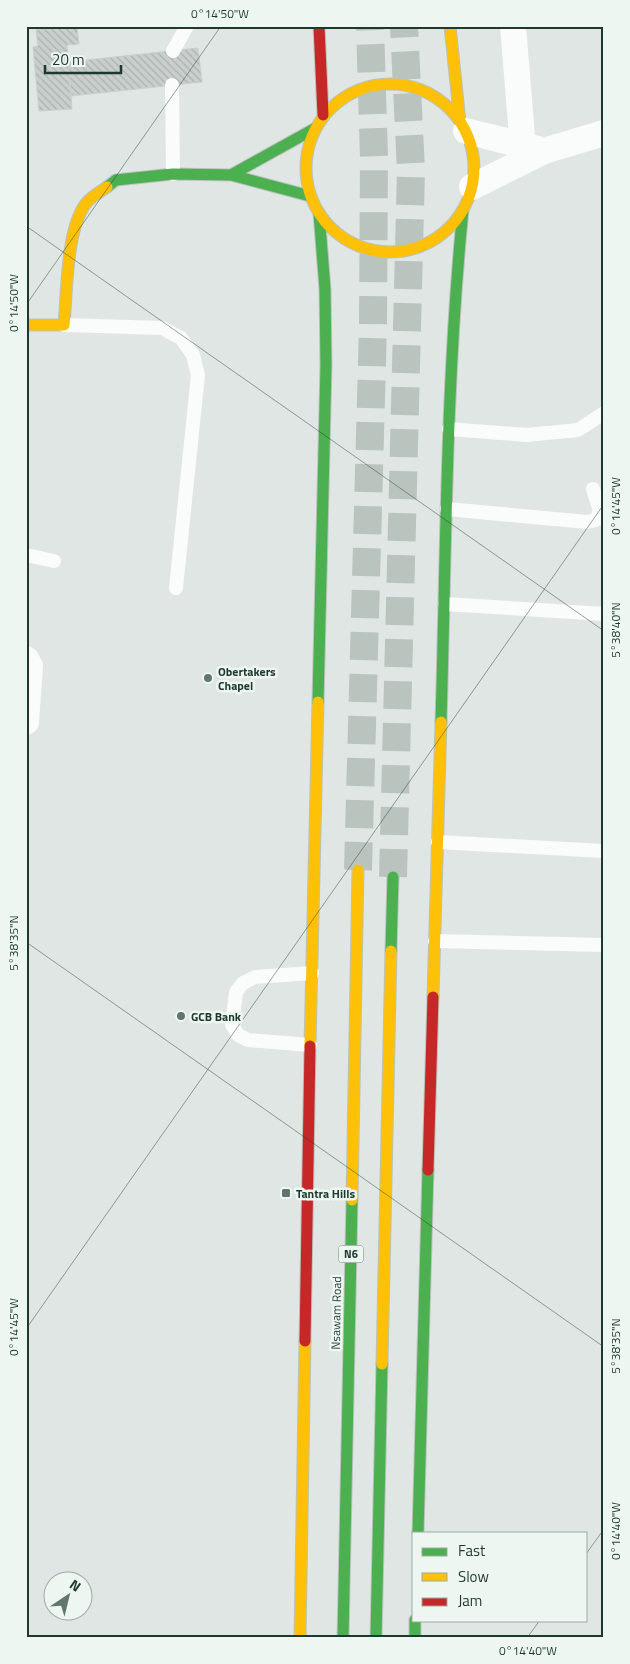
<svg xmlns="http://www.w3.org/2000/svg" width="630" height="1664" font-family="'Titillium Web',sans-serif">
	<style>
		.building { fill: url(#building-back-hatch); stroke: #c9cfcc }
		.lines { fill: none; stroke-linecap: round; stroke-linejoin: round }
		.highway-tunnel { stroke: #b9c4bf; stroke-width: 28; stroke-dasharray: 28 14; stroke-linecap: butt }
		.fast-casing { stroke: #b9c3be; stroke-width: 13 }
		.slow-casing { stroke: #b9c3be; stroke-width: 13 }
		.jam-casing { stroke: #b9c3be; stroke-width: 13 }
		.lane { stroke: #fafbfb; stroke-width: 14 }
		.street { stroke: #fafbfb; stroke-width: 26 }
		.fast { stroke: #4caf50; stroke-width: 11 }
		.slow { stroke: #ffc107; stroke-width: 11 }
		.jam { stroke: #c62828; stroke-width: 11 }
		.ticks { fill: none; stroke: #1e3a30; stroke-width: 1; stroke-opacity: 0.45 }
		.poi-dot { fill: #62766f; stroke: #edf6f1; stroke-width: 2 }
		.labels { text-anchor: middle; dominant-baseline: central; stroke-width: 5; stroke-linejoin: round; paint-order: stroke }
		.shield { fill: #edf6f1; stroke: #5c726a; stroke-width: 1 }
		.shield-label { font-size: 11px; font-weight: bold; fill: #1e3a30 }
		.poi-label { font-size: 12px; font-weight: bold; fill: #1e3a30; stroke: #edf6f1; text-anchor: start }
		.street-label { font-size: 12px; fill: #1e3a30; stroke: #edf6f1 }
		.neatline { fill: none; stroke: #1e3a30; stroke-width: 2 }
		.ticks-label { font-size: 12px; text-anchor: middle; fill: #1e3a30 }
	</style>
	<defs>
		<pattern id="building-back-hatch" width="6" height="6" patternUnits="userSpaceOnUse" patternTransform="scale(1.25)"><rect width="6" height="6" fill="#c9cfcc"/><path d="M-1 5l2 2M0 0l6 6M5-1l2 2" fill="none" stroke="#acb2b0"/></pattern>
	</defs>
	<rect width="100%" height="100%" fill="#e0e6e3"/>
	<!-- building -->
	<path class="building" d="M77,26L79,44L67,45L72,109L39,111L33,47L38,46L36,30Z
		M198,48L202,82L71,96L68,62Z"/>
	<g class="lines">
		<!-- highway-tunnel -->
		<path class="highway-tunnel" d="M358,870L373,326L374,158L370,26
			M393,877L411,171L404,26"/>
		<!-- fast casing -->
		<g class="fast-casing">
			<path id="fast" d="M231,175L314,129
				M107,187L116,180L173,174L231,175L310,196
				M318,702L326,365L325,289L319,213
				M441,722C446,551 446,380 463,210
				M391,951L393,877
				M418,1533L428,1170
				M415,1620V1638
				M343,1638L352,1200
				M376,1638L382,1364"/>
		</g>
		<!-- slow casing -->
		<g class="slow-casing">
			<path id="slow" d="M450,26L460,122
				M306 168a84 84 0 1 1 168 0a84 84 0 1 1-168 0Z
				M26,325H64C67,293 66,225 88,201C93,196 101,191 107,187
				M433,997L441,722
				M310,1046L318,702
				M352,1200L358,870
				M382,1364L391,951
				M300,1638L305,1341"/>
		</g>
		<!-- jam casing -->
		<g class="jam-casing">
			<path id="jam" d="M319,26L323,115
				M428,1170L433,997
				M305,1341L310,1046"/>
		</g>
		<!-- lane -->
		<path class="lane" d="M173,51L187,26
			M172,85L173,174
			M64,325L162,328L181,338L193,355L198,375L176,588
			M449,429L526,435L578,430L604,413
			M447,509L587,522L596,520L600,511L593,489
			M26,555L54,561
			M445,604L604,614
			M438,842L604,851
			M435,941L604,945
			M310,1045L248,1040L238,1035L232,1025L236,992L243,983L255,977L312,973"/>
		<!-- street -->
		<path class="street" d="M513,26L524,161
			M466,131L538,149
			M472,187L544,151L604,133
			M26,659L30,666L26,722"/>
		<!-- fast -->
		<use href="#fast" class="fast"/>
		<!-- slow -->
		<use href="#slow" class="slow"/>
		<!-- jam -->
		<use href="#jam" class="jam"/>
	</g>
	<!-- ticks -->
	<path class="ticks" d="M26,226L604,631M26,305L221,26M26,942L604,1347M26,1329L604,504M586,1554L604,1529M527,1638L540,1620"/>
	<!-- markers -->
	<g class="poi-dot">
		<circle cx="208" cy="678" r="5"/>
		<circle cx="181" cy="1016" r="5"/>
		<rect x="281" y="1188" width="10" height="10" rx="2.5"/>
	</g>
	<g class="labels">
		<!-- shield labels -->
		<rect class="shield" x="338.5" y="1245.5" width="25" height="17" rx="4"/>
		<g class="shield-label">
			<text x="351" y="1254">N6</text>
		</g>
		<!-- poi labels -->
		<g class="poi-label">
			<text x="218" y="671">Obertakers<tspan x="218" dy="14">Chapel</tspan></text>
			<text x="191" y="1016">GCB Bank</text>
			<text x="296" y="1193">Tantra Hills</text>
		</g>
		<!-- street labels -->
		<g class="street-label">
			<text transform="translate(336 1313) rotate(-89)">Nsawam Road</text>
		</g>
	</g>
	<!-- border -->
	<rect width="630" height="1664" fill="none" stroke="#edf6f1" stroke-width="55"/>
	<!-- legend -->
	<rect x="412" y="1532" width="175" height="90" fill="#edf6f1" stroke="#9aaba4"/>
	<rect x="422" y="1548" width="25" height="8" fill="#4caf50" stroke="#9aaba4"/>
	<text x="458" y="1556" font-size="15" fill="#1e3a30">Fast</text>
	<rect x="422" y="1573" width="25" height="8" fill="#ffc107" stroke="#9aaba4"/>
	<text x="458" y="1582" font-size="15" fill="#1e3a30">Slow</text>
	<rect x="422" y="1598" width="25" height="8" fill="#c62828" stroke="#9aaba4"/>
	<text x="458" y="1606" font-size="15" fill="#1e3a30">Jam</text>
	<!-- north arrow -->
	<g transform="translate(68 1596) rotate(35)"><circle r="24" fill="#edf6f1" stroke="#9aaba4"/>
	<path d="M0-4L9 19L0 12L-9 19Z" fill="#62766f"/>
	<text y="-8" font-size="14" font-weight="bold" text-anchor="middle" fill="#1e3a30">N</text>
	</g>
	<!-- scale -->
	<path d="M45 65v8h76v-8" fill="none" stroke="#1e3a30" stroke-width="2.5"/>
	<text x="52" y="65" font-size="15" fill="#1e3a30" stroke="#edf6f1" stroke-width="4" paint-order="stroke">20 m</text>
	<rect x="28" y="28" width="574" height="1608" class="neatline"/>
	<g class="ticks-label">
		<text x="220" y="18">0°14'50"W</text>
		<text transform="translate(14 303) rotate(-90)" y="4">0°14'50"W</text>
		<text transform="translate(616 506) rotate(-90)" y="4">0°14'45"W</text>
		<text transform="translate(616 630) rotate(-90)" y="4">5°38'40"N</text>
		<text transform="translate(14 943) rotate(-90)" y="4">5°38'35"N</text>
		<text transform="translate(14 1327) rotate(-90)" y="4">0°14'45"W</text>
		<text transform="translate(616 1346) rotate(-90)" y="4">5°38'35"N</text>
		<text transform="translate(616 1531) rotate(-90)" y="4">0°14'40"W</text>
		<text x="528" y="1655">0°14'40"W</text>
	</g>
</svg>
